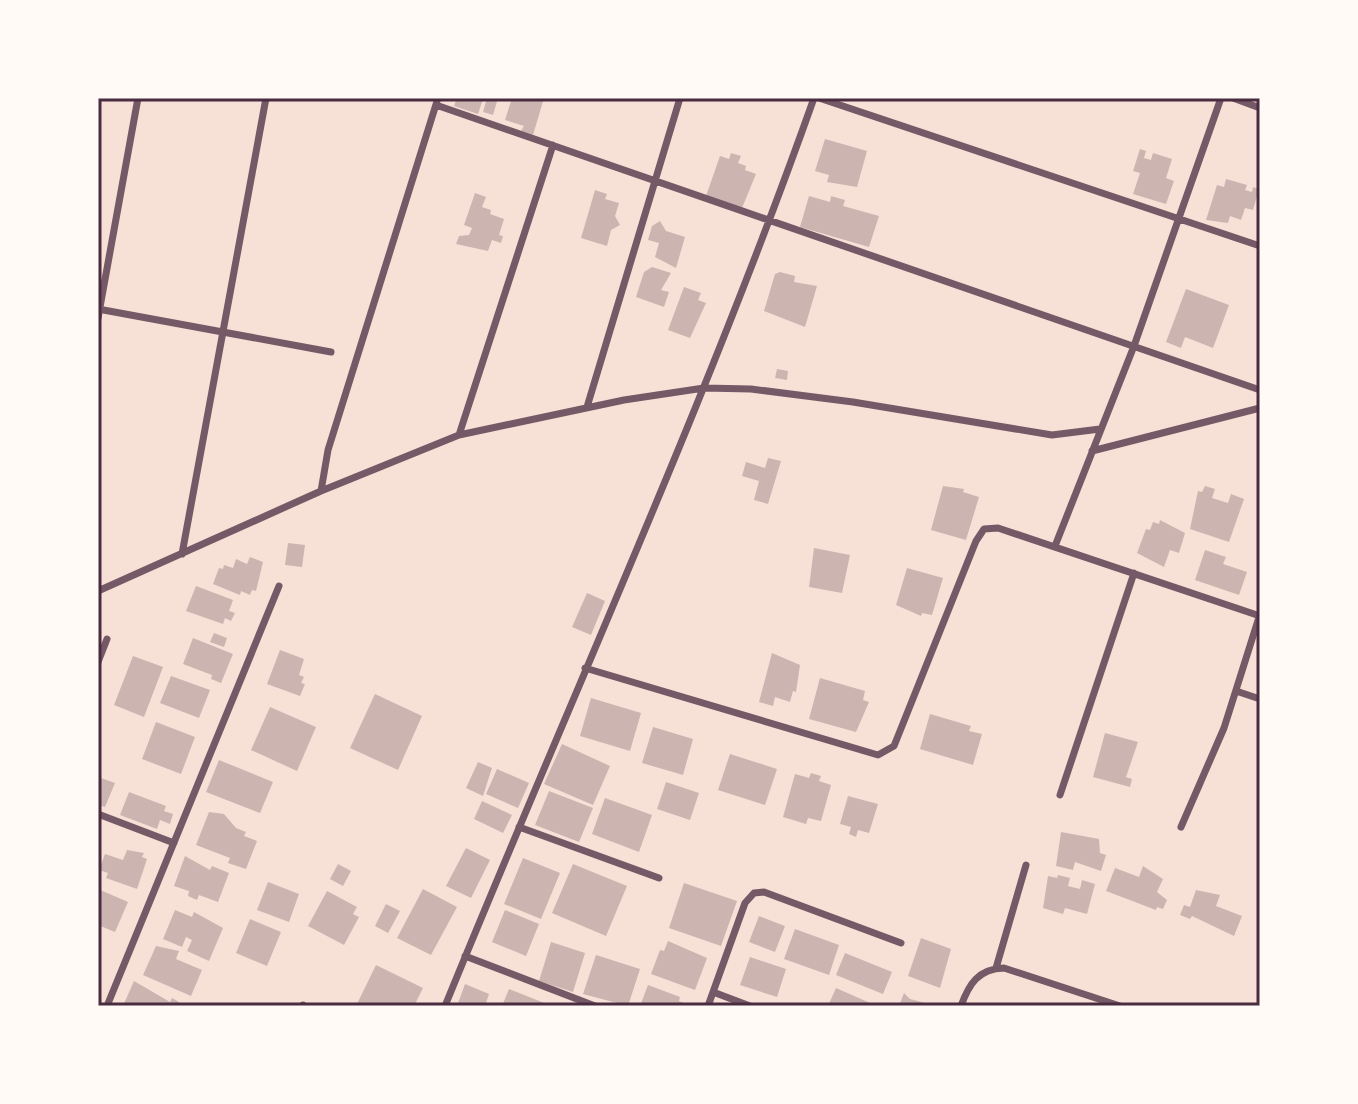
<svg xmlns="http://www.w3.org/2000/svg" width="1358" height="1104" font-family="'DM Sans',sans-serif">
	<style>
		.building { fill: #ccb4b1 }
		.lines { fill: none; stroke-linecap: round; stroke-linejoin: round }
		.minor { stroke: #755966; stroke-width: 7 }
		.neatline { fill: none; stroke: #4a2c40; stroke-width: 3 }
	</style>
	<rect width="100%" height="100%" fill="#f7e1d7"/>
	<!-- building -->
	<path class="building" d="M457,98L483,99L478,114L454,106Z
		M487,98H498L493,115L483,112Z
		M512,98H544L533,135L521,131L524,126L505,120Z
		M825,139L867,151L857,187L827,182L829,175L815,171Z
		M1140,149L1146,151L1144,158L1151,160L1153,153L1172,159L1166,178L1174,181L1166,204L1133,194L1140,173L1133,171Z
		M731,153L741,156L738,163L746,166L745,170L756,174L742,208L706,196L720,156L729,159Z
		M1226,179L1247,185L1245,190L1252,192L1253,187L1259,189L1253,210L1245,208L1241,220L1230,216L1228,223L1206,220L1217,185L1224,187Z
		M595,190L607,194L605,199L619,203L615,216L620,225L611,230L607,246L581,238Z
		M475,193L486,197L482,207L491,210L490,214L504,219L499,235L503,236L501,243L492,240L488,251L456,244L459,236L469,235L472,228L464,225Z
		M809,196L830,202L831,196L845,200L843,206L879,216L869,247L800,227Z
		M660,221L666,231L685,237L676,268L655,257L659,243L648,240L652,226Z
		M652,267L671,273L661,290L669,292L664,307L636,297L644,272Z
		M780,272L795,276L794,282L817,286L805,327L764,311L775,274Z
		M684,287L701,293L698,300L706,303L690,338L668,330Z
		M1186,289L1229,305L1213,348L1185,337L1181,348L1166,342Z
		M777,369L788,371L787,380L775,378Z
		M768,458L781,461L768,504L754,500L759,481L742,476L746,462L765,468Z
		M943,486L964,489L963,492L979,497L966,540L931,530Z
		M1205,486L1215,489L1212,498L1228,503L1231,494L1244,499L1229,542L1190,529L1198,491L1202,492Z
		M1160,520L1185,533L1179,553L1170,550L1164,567L1137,553L1146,529L1150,530L1153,522L1159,524Z
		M288,543L305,545L302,567L285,565Z
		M814,548L850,555L842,593L809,587Z
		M1205,550L1226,557L1223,564L1247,572L1239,595L1195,580Z
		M250,557L263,562L256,591L252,590L250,595L241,591L240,595L213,584L219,568L223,569L224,565L233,568L236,559L247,564Z
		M907,568L943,578L932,615L922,613L921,616L896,605Z
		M196,586L233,600L229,611L235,613L231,621L225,618L223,624L186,611Z
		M587,593L605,601L591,635L572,627Z
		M214,633L227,638L224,647L210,642Z
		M193,638L233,654L221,683L211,679L212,675L183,664Z
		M280,650L304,659L299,675L304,677L301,683L305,684L300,696L267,684Z
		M772,653L800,665L796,692L793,691L790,702L775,697L773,706L759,702Z
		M133,656L163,667L144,717L114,705Z
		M171,676L210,690L199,718L160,703Z
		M820,678L865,691L863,700L869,702L856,732L809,719Z
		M375,694L422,716L398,770L350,748Z
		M591,698L641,713L630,751L580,736Z
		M270,707L316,727L297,771L251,750Z
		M930,714L971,726L969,731L982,734L973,765L920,749Z
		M156,722L195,737L181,774L142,759Z
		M653,727L693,739L683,775L642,763Z
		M1105,733L1138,742L1126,777L1132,779L1130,787L1093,777Z
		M562,744L610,766L593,805L544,784Z
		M730,754L777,769L765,805L718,790Z
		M219,760L273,782L260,813L206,792Z
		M478,762L492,768L483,796L466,788Z
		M497,769L529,783L518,808L486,794Z
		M811,773L821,776L819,781L831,785L821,821L808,818L806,824L783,817L795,774L809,778Z
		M98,777L115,783L105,807L98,805Z
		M666,782L699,793L690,820L657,809Z
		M549,791L593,808L579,842L535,825Z
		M129,792L166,806L164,811L173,814L170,824L160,820L157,829L120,815Z
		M848,796L878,804L869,833L858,830L856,837L849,834L851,827L840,824Z
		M605,798L652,815L639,852L592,834Z
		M482,801L512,815L503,833L474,819Z
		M209,812L224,814L236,828L246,832L244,836L257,841L246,869L228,863L230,858L196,845Z
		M1061,832L1099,839L1100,853L1106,855L1101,871L1075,862L1073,870L1056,866Z
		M466,848L490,860L471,898L446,886Z
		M127,850L144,853L142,857L147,859L137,889L106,878L108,873L99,870L105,854L123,860Z
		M185,856L210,870L212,866L229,873L218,902L199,895L197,900L188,896L189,891L174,886Z
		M523,858L560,873L541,919L504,904Z
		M338,864L351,871L343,886L330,879Z
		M573,864L627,886L606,936L552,913Z
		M1143,866L1163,879L1157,892L1167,900L1163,909L1157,907L1156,910L1106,891L1115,868L1139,877Z
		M1058,875L1070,878L1068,886L1080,889L1082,880L1095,884L1087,914L1065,908L1063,914L1043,908L1048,876L1057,878Z
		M268,882L299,894L289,922L257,910Z
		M684,883L737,901L721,946L669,928Z
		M98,889L128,902L115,932L98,925Z
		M423,889L457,907L431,955L397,938Z
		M1196,890L1220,895L1216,906L1242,916L1234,936L1192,916L1190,919L1180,915L1184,905L1190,907Z
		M327,891L357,907L353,914L359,917L344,945L308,926Z
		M386,904L400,911L388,933L375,926Z
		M175,910L192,917L194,912L223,928L209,961L187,951L192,940L186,937L182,947L163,939Z
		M505,910L539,924L526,956L492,942Z
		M759,916L785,926L775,952L749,942Z
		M250,919L281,932L267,966L236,953Z
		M795,929L839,945L829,975L784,959Z
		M921,938L951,949L940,988L908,976Z
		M668,941L707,958L695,990L651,974L660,950L664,951Z
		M551,942L585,953L573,992L539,981Z
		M156,946L179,951L176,959L202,970L191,996L143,975Z
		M845,953L892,972L883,994L836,975Z
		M596,955L640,969L628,1006L583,994Z
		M750,957L786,969L777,997L740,985Z
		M376,965L423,988L414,1006H356Z
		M134,981L170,1002L172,998L179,1002L177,1006H123Z
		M465,984L489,994L485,1006H457Z
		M648,985L680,997L679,1001L692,1006H640Z
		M836,988L877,1006H828Z
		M509,989L552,1006H502Z
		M904,993L910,999L937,1006H899Z"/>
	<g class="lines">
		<!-- minor -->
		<path class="minor" d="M819,98L1260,246
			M1233,98L1260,108
			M436,105L1260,390
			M98,309L331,352
			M98,318L138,98
			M587,407L680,98
			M459,435L553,145
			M1092,451L1260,408
			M321,491L328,450L438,98
			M1055,546L1134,346L1221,98
			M182,554L266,98
			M98,591L321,491L459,435L624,400L704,388L751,389L853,402L1052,435L1100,429
			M98,662L107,639
			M585,668L878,755L894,746L976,541L984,529L998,528L1260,616
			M1236,691L1260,699
			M1060,795L1134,573
			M98,814L174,843
			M519,827L659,878
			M1181,827L1224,728L1260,614
			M465,956L595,1006
			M996,968L1026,865
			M713,992L750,1006
			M107,1006L279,586
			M303,1006V1005
			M445,1006C568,704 705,406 814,98
			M708,1006L745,903L754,893L764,892L901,943
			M961,1006C969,984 978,969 1004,968L1120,1006"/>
	</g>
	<!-- border -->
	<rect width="1358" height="1104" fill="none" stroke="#fffaf5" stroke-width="200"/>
	<rect x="100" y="100" width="1158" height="904" class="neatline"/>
</svg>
